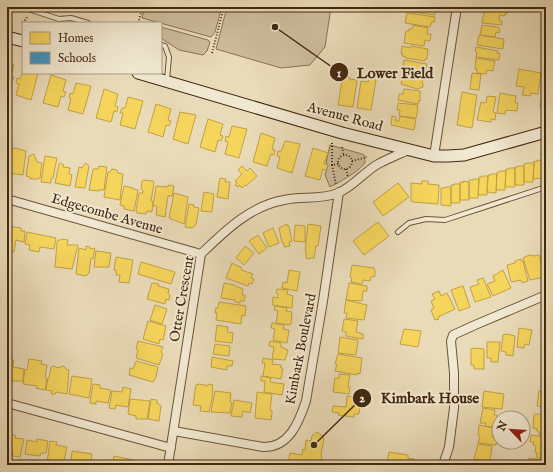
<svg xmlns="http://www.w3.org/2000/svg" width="553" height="472" font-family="'IM FELL English',serif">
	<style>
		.green { fill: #cdbc9b; stroke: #887254 }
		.homes { fill: #f6d55c; stroke: #c0a145 }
		.schools { fill: #4393c3; stroke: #43738d }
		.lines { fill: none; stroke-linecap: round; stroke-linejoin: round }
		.lane-casing { stroke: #6c5438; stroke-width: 6 }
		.street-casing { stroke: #6c5438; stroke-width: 10 }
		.secondary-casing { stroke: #42270e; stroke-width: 13 }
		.path { stroke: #42270e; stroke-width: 2; stroke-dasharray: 1 2; stroke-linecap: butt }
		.lane { stroke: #f1e8d1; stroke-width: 4 }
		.street { stroke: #f1e8d1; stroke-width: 8 }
		.secondary { stroke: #f1e8d1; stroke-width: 11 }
		.labels { text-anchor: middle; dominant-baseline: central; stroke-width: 4; stroke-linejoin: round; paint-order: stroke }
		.street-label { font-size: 14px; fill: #42270e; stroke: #f1e8d1 }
		.leader { fill: none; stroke: #42270e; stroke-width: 1.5 }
		.callout-dot { fill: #42270e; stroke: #f1e8d1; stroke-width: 1.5 }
		.mark-label { font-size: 12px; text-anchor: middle; font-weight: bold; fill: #fff }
		.callout-label { font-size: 15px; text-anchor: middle; font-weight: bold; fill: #42270e; stroke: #f1e8d1; stroke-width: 4; stroke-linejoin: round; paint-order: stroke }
	</style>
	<rect width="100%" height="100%" fill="#eadbb8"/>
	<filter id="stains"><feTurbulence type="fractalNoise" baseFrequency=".005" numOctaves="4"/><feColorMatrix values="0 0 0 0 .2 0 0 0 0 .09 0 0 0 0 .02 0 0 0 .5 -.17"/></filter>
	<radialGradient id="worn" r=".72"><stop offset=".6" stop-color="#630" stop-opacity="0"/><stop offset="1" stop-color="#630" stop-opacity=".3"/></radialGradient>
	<!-- green -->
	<path class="green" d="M145,7H222L215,32L211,37L142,18Z
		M227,7H331L325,47L310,65L281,68L216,49Z
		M161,27L208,40L210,42L207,51L203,55L179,50L161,38Z
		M330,145L362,154L365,156C365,159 365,160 365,162C362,170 338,183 330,187L325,175L328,165L326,163Z"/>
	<!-- homes -->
	<path class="homes" d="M412,7H435V15L411,12Z
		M485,7H508L506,15L505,14L504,16L500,15L499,21H502V25L482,23Z
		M407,13L435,17L434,22H432L430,27L405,23Z
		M413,25L428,28L427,34H431L430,41L425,40L424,46L404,43L406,31H409V29H412Z
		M482,25L497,27L500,29L499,33L496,32L495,37L480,35Z
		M479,35L504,39L503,49L477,45Z
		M402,46L410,48L411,46L428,49L427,59H425V61L406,58V57L402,56L403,54H401Z
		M476,47L498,51L497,53L500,54L499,60L476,57L477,52L475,51Z
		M476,58L495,61L493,71L487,70L486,74L477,73V69H475Z
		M404,60L427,64L425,75L419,74L418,75L406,72L407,68L403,67Z
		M7,62L14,65L11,76L14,77L12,82L9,81L7,89Z
		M519,69L541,73L538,94L531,93L530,96L522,95L524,87L516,86Z
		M23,70V73H38L31,100L16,95L19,84L16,83L17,78L20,79Z
		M472,73L481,74L479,90L470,89Z
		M406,74L423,77L422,84H423V87L417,89L401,84L403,75Z
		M51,75L66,80L63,91L66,92L64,97L61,96L58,107L43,103Z
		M343,76L349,77V79L357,80L353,107L338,105Z
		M369,79L376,80L371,110L357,108L361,81L368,82Z
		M76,83L91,86L83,114L68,110L71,99L69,98L70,93L73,94Z
		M545,83H546V109L540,108L543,86H544Z
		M104,89L118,94L115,106L118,107L117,112L114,111L111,122L96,118Z
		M404,89L420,91V101L419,100L418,104L398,100L399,94H403Z
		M462,92L477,95L472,128L457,125Z
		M500,93L516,96L515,103H518L517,111L506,110L505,114L497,113Z
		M487,96L496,97L493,112L496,113L495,120L491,119V122L477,120L481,102L486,103Z
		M128,97L143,101L135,129L120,125L123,113H120L122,108H125Z
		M398,103L418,105L417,109H418L416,118L399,116L400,110H397Z
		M156,104L171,109L168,120L171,121L169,126L166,125L163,137L148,132Z
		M180,112L196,115L188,144L173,139Z
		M392,116L396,117V121H399L400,116L416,119L414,130L391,125Z
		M208,119L223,124L220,135L223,136L221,141L218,140L215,152L200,147Z
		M232,126L247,129L239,158L225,154L228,142L225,141L226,136L229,137Z
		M261,133L275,138L272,149L275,150L274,155L271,154L267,166L253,162Z
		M285,141L300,144L292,173L277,168L280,157L277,156L278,151L281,152Z
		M15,148L26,151L23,175L9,173L12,149Z
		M313,148L328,153L324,164L328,165L326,170L323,169L320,180L305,176Z
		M34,154L37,162L42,163L40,178L38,179H30V177L26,176L29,156Z
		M45,156L57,158L53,178L51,179V183L41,182Z
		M546,158V177H542V159Z
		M537,160L543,161L542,178L533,179L534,161L537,162Z
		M60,163L64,165L63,167L70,168L69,174L72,175L70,186L55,183L59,164Z
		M86,163L89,166L85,188L75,187L79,167L82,168L83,166Z
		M527,163H534L533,182H524V164Z
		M99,166L107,167L104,190H99V191L89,190L93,169H98Z
		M242,166L247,171L250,168L257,176L246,186L245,185L242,188L239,185L238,187L235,185L237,183L235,181L242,174L238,170Z
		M518,166H524V185H515V167H518Z
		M509,168H515V187H505L506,169H509Z
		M112,169L117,170L118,173L123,174L120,200L104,197L108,172H110Z
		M500,171H506L505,190H496L497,172H500Z
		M491,174H497L496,193L487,192L488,175H491Z
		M482,176H488L487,195H478L479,177H482Z
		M220,178L226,179L225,182H230L228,199L217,197Z
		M473,179H479L478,198H469V180H473Z
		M144,180L153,181L154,183L151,201H153L152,212L147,211L146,214L137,213L136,211L139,193H143V191L141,189L142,181Z
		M422,181H428V184L439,185L438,204L413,202L411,201V183L422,184Z
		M463,181L469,182V200H460V182L463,183Z
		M398,183L409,197L383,216L373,202Z
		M454,184H460V203H451V185H454Z
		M168,185L174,186L172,196H168L165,217L156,215L157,206H153L156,186L168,187Z
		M124,186L133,188V189L138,190L134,211L124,209V206L120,205Z
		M445,187H451V206L441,205V188H445Z
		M204,192L214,194L212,212L201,211Z
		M174,193L188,197L184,224L171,219V218H169Z
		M189,204L194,205V207L199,208L196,224L194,227L191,228L185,227Z
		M378,222L389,236L364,255L353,241Z
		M287,224V226H289L292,241L289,242L290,246L284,247V243H282L279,228Z
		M308,224L321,226L318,246H316L314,258H310V259L306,258V251H305Z
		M295,225L305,226V242L294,241Z
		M7,226L21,228V231H25L24,242L16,240L14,252L7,251Z
		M273,228L279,243L269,247L263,233Z
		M27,232L56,238L54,249L40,247L39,252L29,250L30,245L25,244Z
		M258,235L267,248L259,254L249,241Z
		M62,239L68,240L67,245H78L72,269L55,267L57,242L58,240H61Z
		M86,246L90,247V249L95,248L93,259L91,258L89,273L86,276L76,274L79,248L86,250Z
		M245,246L254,253L244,265L236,258Z
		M96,251L111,253L109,267H94Z
		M529,255L533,256L539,255L545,277L530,280L523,258Z
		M116,257L133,260L129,283L119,282L120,275H116V270H114Z
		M521,259V261H523L528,281L522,283L521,280L511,282L507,265L515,263V261Z
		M141,262L175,272L171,284L138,274Z
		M232,263L242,268L241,270L253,274L251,278L254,279L252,284L249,283L248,286L226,278Z
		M352,265L374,268L375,271V276L371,277L370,281L363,280L362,284L351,282L352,278L350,277Z
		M289,270L300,272L297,291L282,288L283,282L287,283Z
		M503,270L511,288L493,296L487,284L495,281L493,276Z
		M483,278L491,297L475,302L470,287L479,284L477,280Z
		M152,283L159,284L158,286L169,289L168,294L170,295L169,300L166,299L165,304L147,299Z
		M224,283L235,285V286L243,289L242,295H245L244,301H240V303L235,302V300L221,298Z
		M349,283L367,286V291H363L362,301L346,300Z
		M463,286L470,307L459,311L451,290Z
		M277,289L288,290L287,294L293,296L292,308L272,305L273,297L278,298V294L276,293Z
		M439,291L441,296L447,293L455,309L438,317L439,319L435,320L431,310L434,308L431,301L435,299L432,294Z
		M346,300L367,305L364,320L346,318L347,313H344Z
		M219,302L246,306L245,316L242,315L241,324L216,320L217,313H215L216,308H218Z
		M155,305L167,309L162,324L150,320Z
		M275,306L287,308L286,311L292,312L291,324H290V325L276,323L278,311L274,310Z
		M344,319L358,321L356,332L363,334V339L346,336V332L342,331Z
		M148,321L166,326L163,340L160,339L159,344L143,339Z
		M272,323L284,325L283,329L289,330L287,343L273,340L275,329L271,328Z
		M217,325L228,327L227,332L233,333L232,343L215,341Z
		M519,328L532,330L529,345L525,344L524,348L517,347Z
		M404,329L421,331L418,347L400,344Z
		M506,334L515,336L513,356L506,355V352L501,351L503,335Z
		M340,337L358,340L356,355L338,353Z
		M138,341L163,347L161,352L163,354L159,365L136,358L138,350L136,349Z
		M270,341L281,343V347L288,350L285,360L272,359L274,347L269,346Z
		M487,342H500L498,362H491V358H487Z
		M215,344L230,346L229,356L213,354Z
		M474,348L484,349V369H474V365H471V349Z
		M338,354L362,358L360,374L357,373V375L335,371L337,364H335Z
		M212,357L233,361L232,366H227V370L211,367Z
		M263,358L273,360L272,364L281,365V368H283L281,379L263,376L265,363H262Z
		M7,359L14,360L13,367L24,369L23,381H10L11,373H7Z
		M29,359L42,361L41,364L47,365L45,378H47L45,390L36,388L37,386L23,384L25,369L27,370Z
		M136,361L158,367L156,377L153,382L129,375L130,368L133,369Z
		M53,366L59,368L60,367L64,366L66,369L69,370L67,394L56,392L55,394H51L52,391L46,390L48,378H49L51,367Z
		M545,373H546V389H543Z
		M339,374L350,375L348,387H350L349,394L333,392L335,378H339Z
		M72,376L92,379L89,398L69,394Z
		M261,376L271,378L270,382L284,384L282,395L264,392L265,381H261Z
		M93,384L100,385V388L111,390L108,403L96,401V404L90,403Z
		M199,384L205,385L206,386L209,384L213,385L212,399L209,412L200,411L201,406L193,405L196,385Z
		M123,387L131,389L128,407L116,405L115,409L109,408L112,391L122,392Z
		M215,391L231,393L230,402H232L230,413L211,412Z
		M484,391L504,394L502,409L482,407Z
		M539,391L546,392V412H543L544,407L537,406Z
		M257,392L272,394L270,410L272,411V413L271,420L255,418Z
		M347,396L361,398L359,414H354V417L338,415L339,413L332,412L333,406L346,407Z
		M130,399L150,401L147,419H136V416L128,414Z
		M151,399L157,400V403L161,406L159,421L148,419Z
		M234,400L252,403L250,413L243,411L242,417L231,416Z
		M483,408L495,410L494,415H497V419H499V428L485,426L486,423H480Z
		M536,414L546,415V435L539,434V432L537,431V429L533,428L534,415Z
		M479,425L494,428L492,437L497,438L496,445L478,443L480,436L478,435Z
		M317,432L323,436L324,440L321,454L322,457L321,460L317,462V465H288L290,453L302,455L303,449L305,450L306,440L311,441L312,436Z
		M7,433L16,436L15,438L24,439L20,457L12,456L13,452L7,451Z
		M531,435L546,437V458L536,457L537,453L535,452L536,446L533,445L534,442H530Z
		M37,439L48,441L46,453H41L40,456L25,454L27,440L37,442Z
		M50,441L57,442L56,445L67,447L63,465H50L51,463H47Z
		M478,444L492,446L490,462L474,459Z
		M72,451L92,454L90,465H78V464L75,463V461H71Z
		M389,452L408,455V458L414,459L413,465H387Z
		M114,456L133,460L141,463V465H112Z
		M529,458L546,460L545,465H527Z
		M196,460L203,461V465H187V462L196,463Z
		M208,462L222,464V465H208Z
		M473,462L487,464V465H472Z"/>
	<!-- schools -->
	<path class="schools" d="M122,7H131L130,11L124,9V8Z"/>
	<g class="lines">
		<!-- lane casing -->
		<g class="lane-casing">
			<path id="lane" d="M22,7L59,19L71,18L88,23
				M161,45L165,46L169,57L167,80
				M398,232L409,223L426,219L445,220L546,187"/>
		</g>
		<!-- street casing -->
		<g class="street-casing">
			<path id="street" d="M434,156L457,7
				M7,199L201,254
				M7,403L171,448
				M174,431L263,447C289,448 299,422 306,401L323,301L339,192
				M168,465L201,254C225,231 250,206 284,200C302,196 321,200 338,193C353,187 364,172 378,164C387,159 397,155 406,151L407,148
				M443,465L449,447L454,408V373L451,341L453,335L475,325L546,295"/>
		</g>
		<!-- secondary casing -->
		<g class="secondary-casing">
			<path id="secondary" d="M7,37L23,41
				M138,73L342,133L434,156H448L464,155L546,132"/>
		</g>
		<!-- path -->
		<path class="path" d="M23,23L28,16
			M138,23L143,7
			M212,53L224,7
			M332,143V165L339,164
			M342,147L344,156
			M338 162a7 7 0 1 1 14 0a7 7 0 1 1-14 0Z
			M352,161L367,157
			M332,165L336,185
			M346,169L348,177"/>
		<!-- lane -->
		<use href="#lane" class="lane"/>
		<!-- street -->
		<use href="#street" class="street"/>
		<!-- secondary -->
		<use href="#secondary" class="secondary"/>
	</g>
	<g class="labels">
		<!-- street labels -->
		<g class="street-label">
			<text transform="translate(345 117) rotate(15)">Avenue Road</text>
			<text transform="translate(107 214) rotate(16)">Edgecombe Avenue</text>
			<text transform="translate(182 299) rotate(-80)">Otter Crescent</text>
			<text transform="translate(301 349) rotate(-79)">Kimbark Boulevard</text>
		</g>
	</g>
	<!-- callouts -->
	<path class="leader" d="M275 27L339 72M314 445L362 398"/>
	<g class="callout-dot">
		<circle cx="275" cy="27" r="4"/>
		<circle cx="314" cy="445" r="4"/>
		<circle cx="339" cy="72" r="10"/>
		<circle cx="362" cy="398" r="10"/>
	</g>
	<g class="mark-label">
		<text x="339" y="77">1</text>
		<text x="362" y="402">2</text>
	</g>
	<g class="callout-label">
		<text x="395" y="78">Lower Field</text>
		<text x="430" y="403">Kimbark House</text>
	</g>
	<!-- margin -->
	<rect width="553" height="472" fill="none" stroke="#eadbb8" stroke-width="24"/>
	<rect x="8" y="8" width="537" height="456" fill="none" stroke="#42270e" stroke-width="2"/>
	<rect x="12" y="12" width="529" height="448" fill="none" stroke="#42270e"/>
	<!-- legend -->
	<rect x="22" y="22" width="140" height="52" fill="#f1e8d1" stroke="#ab9b83"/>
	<rect x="30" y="32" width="20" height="12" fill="#f6d55c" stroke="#ab9b83"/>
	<text x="58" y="42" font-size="12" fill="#42270e">Homes</text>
	<rect x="30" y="52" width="20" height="12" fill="#4393c3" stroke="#ab9b83"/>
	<text x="58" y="62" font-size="12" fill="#42270e">Schools</text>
	<!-- north arrow -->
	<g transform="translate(511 430) rotate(295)"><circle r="19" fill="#f1e8d1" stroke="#ab9b83"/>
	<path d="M0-3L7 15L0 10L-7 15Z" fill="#8f2418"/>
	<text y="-6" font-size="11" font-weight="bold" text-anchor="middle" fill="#42270e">N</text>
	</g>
	<rect width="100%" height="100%" filter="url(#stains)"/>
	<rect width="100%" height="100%" fill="url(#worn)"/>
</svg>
